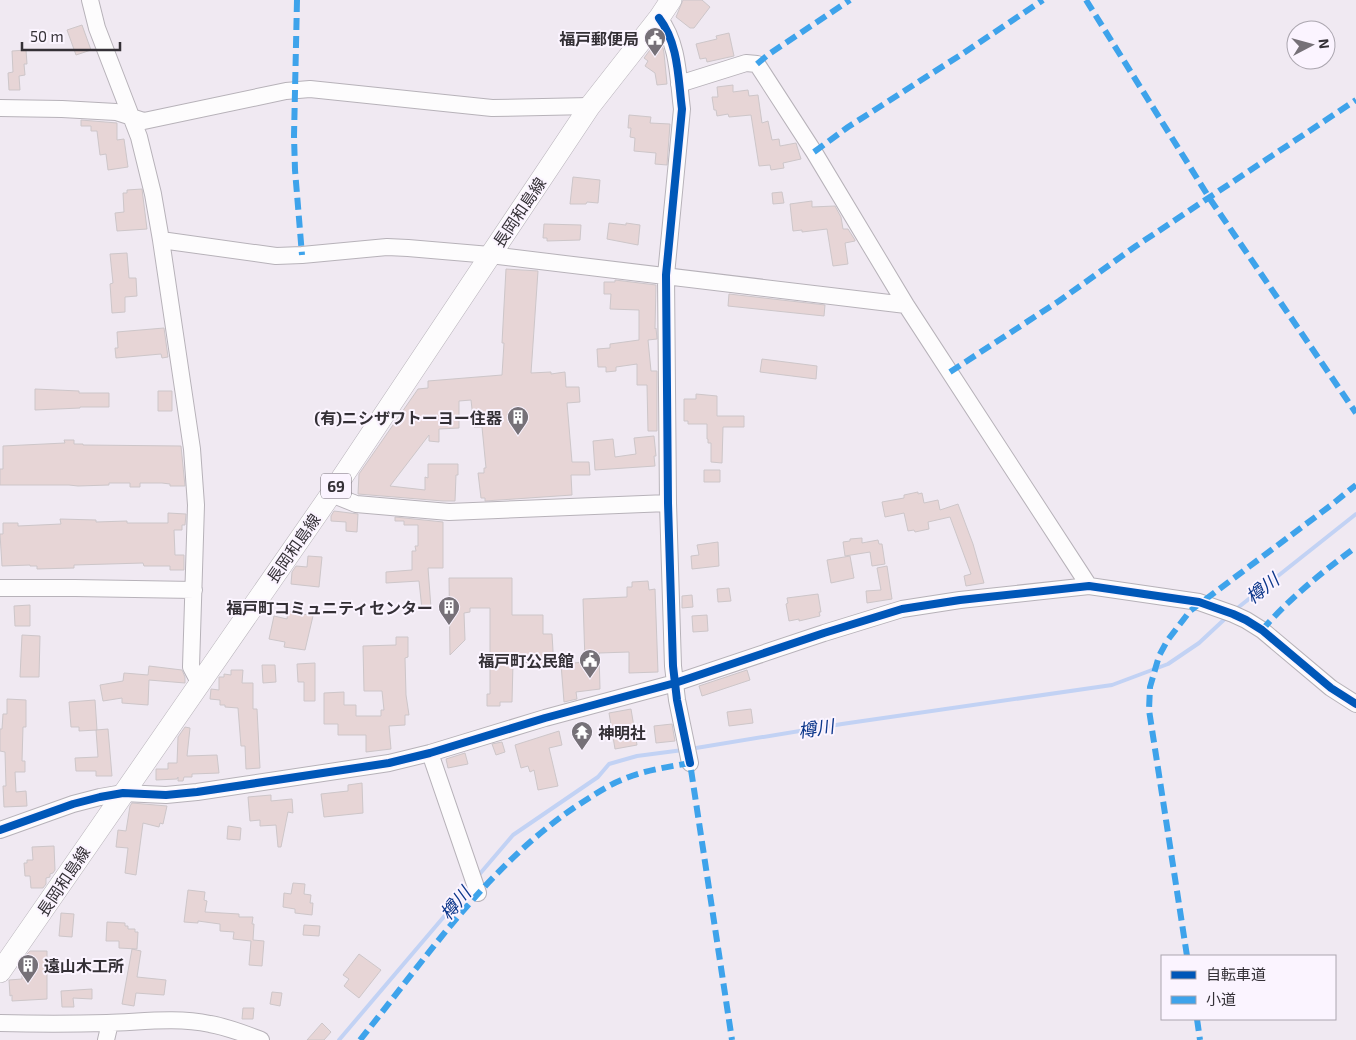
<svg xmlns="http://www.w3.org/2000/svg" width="1356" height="1040" font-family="'Exo 2','Noto Sans JP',sans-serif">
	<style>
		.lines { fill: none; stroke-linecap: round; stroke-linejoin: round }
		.stream { stroke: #c2d2f4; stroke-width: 4 }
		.building { fill: #e7d5d6; stroke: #cdc6c9 }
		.minor-casing { stroke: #b7b2b9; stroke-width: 18 }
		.major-casing { stroke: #b7b2b9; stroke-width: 22 }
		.minor { stroke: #fdfcfd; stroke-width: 16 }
		.major { stroke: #fdfcfd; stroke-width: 21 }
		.quiet { stroke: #3ea3eb; stroke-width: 6; stroke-dasharray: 12 6; stroke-linecap: butt }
		.cycleway-casing { stroke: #fbf4ff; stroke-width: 11 }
		.cycleway { stroke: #0057b8; stroke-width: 8 }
		.labels { text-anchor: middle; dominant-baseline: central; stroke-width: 4; stroke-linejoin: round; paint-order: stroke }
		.shield { fill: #fbf4ff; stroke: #706b72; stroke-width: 1 }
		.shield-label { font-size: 15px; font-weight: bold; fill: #343036 }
		.poi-label { font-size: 16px; font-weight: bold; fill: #343036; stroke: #fbf4ff; text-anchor: end }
		.street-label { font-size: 16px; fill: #343036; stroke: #fbf4ff }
		.water-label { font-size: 18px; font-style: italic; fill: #0d378b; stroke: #fbf4ff }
	</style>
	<rect width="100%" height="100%" fill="#f0e9f2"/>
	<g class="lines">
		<!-- stream -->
		<path class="stream" d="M1235,610L1356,514
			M690,749L842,724L1112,685L1168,664L1199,643L1228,616
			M478,876L513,835L598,777L609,764L637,756L683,750
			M339,1040L470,886"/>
	</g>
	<!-- building -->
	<path class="building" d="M683,0H702L710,7L694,28H690L676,17Z
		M82,25L91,50L76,55L67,30Z
		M729,33L734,56L707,62L706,58L700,59L696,44L717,39L716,36Z
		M655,43L663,48L664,53L667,84L657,85L655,73L645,66L648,61L644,58Z
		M26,50L27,64H24L25,75L19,76L20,90H9L8,73L13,72L12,51Z
		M733,85V92L748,90L749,96L758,95L762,123L768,121L772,140L779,139L780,146L796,143L801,159L783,163L784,168L771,170L770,165L759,166L751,115L729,117L728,114L717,116L716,110H714L712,97H718L717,87Z
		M629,115L651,117L650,123L670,124L667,165L655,164L656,153L634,151L635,138L630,137L631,128H628Z
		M81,120L117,123V140L124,139L128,167L108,170L106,154L100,155L97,131H91V126H81Z
		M573,177L600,180L598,203L587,202L586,204H570Z
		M142,189L147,229L117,231L115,213L124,212L123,193H127V190Z
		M782,192L784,203L773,204L772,193Z
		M812,201V207L835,206L841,217L843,229H848L855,240V241L845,243L848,264L833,266L827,229L802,232V230L793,231L790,204Z
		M609,223L626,225V223L640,225L638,245L607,239Z
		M544,224L581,225L580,240L547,241V238H543Z
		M127,253L129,278H136L137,296L125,297V312L112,313L110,284L113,283L110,254Z
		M506,269L538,271L531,373L551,372V374L565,372L566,387H579L580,402L567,403L572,462H589L590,475H571L572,495L485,501V498H481L478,473H484V468H486L482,427H474L471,400L459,401V428L439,429V442L429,441V435L390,486L425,490V477L428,478V464H458V475H456L455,501H443L358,494L359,474L418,389L428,388V381L502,375L504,343H502Z
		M615,280L656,285L655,329L656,328L657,339L648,340L651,371H657V431H648L647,385H637V364L616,367V371L606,372V367H598L597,349L610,348V344L639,340V310L610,309L611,294H604V282H615Z
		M729,294L825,305L824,316L728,306Z
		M164,328L168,357L162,358L161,354L116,358L115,348H118L117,332Z
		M762,359L817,366L816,379L760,372Z
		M35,389L79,391V393H109V407H80V408L35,410Z
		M158,391H172V411H158Z
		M696,394L717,396V416H744V427H723L722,463L711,462V443H708V439H707V424H688V421H684V399H696Z
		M654,436L656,456H654L655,466L595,470L593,441L613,439L615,457L636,454L634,438Z
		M64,440H74V444H83V445L181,446L185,486H170V484L162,483H140V487H130V483H109V485L78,486L69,485H0V469H3V446L65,443Z
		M704,470H720V482H704Z
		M918,492V494L922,493L924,503L938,500L940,510L958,504L973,544L984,583L966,586L964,576L971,574L950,517L928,522L929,529L915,532L914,530L908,531L904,513L885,517L882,502L904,498V495Z
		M334,511L358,514L357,532L346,531V522L331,521V516Z
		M168,513L186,514L185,525H182V530H174L175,555H184V570H170V566H144L143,563L74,565V568L37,569V566H30V565L2,566L0,534H3V523H18V526L61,524L60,519L96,520V522L127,521V523H168Z
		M395,517L443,522V568H428L431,608L422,609L419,581L386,583V572L412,570V551H416L415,546H418V525H404V521H395Z
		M862,538V543L878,540L879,544H882L885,564L872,566L870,552L845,556L843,542L850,541V539Z
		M718,542L719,566L692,569L691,556L699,555L697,545Z
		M308,556L322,557L319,587L291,584L292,572L296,566L307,567Z
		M850,556L854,578L831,583L827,560Z
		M887,566L892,599L867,603L866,591L881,590L877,568Z
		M449,578H512V615H543V634H552L554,668H538V662L513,663L512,702H500V706H487V694H490V608H470V612L464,613L465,640L450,655Z
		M648,581L649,590L655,589L658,672L629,673V652L599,653L600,689L576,692L577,699L564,702L561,664L585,662L583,599L627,597V587H632V582Z
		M729,588L731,601L718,602L717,589Z
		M818,594L821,612H819L820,616L799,621V619L789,621L786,604L788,603L787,598Z
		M692,595L693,607L682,608V596Z
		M30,605V626H15L14,606Z
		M288,611L313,616L305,650L284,647L285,642L269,639L274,616L287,619Z
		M707,615L708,631L693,632L692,616Z
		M22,635L40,636L39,677H20Z
		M396,637H408V657L405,658L406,695L409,715H405V725L389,726L391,749L366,752V735H338V724H324V693L344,692V705H356V716H381V710H384L382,691H364L363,646L396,645Z
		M315,663V701H304V682H298L297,664Z
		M262,665H275L276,682L263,683Z
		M149,666L182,670L185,677V683L149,680L148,705L122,703V698L103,701L100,685L123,681L124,673L148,675Z
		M231,670H243L242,683H253V709H257L260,768L246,769L245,746H241L238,708L225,707V705H220V700L210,699L211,689L219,690V677H224V674L231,675Z
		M747,670L750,680L702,696L699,686Z
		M7,699L26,700V727H23L22,761H25V772H15L16,792L26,791L27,806L4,807L3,786H6L5,752L0,751V729H2L3,714H7Z
		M95,700L97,730L79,731V727H71L69,702Z
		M631,709L637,745L615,749L609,713Z
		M751,709L753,723L729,726L727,712Z
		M672,724L675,741L656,743L654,726Z
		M185,727L190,728L187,756L217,755L219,773L192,774V777H184L183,781H178V777L177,779L156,780V769H168V763H177L178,737Z
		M108,729L112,776H96V771H76L75,758L98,757L96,730Z
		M559,731L562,745L549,748L558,786L538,790L534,770L530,772L528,766L521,768L515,745Z
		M502,742L505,752L496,755L492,744Z
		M465,753L468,764L448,768L446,759Z
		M362,783L363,813L324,817L321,794L348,791V785Z
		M271,795V801L292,799L293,813L288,812L281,847H278L276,825L260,826V820L250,821L248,797Z
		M132,803L167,806L163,824L160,823L159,827L143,823L136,875L125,873L128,848L116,847L118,830L126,831L130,806Z
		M228,826L241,828L240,840L227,839Z
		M54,846L55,870L53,873L50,874V877L46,878V884L43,888H31L30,876H25L24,863H27V860H33L32,847Z
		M293,883L305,884L304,894L311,895L310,903H313L312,915L295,913V909L283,907L284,893L291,894Z
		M188,890L205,892L204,900L207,901L205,912L239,914V917H253L252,924H254L253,940L264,941L262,966L249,965L251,941L233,939L234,932L220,931V924L198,921V923L184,922Z
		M61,913L74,914L72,937L59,936Z
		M107,922L125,923V926H128V929H135V932H138L137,949L119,948V941H106Z
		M304,925L320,926L319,936L303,935Z
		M132,949L141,951L137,977L166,980L164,995L136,993L134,1006L122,1004Z
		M30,951H47V999L12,1001V995L10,996L9,980L22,979V975H28L27,954Z
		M359,954L381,970L359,998L344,986L349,979L343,975Z
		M92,989V999L73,998L74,1007H62L61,991Z
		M272,992L282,993L280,1006L270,1004Z
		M243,1008H254L253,1019H242Z
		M322,1023L331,1032L324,1040H307Z"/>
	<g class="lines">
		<!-- minor casing -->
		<g class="minor-casing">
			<path id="minor" d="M90,0L97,28L139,137L153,194L161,240L192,449L196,505L191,667L200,684
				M659,18C679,44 678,79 682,109L666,275L668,503L673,666L677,700L690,763
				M679,84L746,63L757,64L814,152L906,305L1089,586
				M0,108L62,109L116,112L144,121L286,91L310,89L492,108L590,106
				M161,240L276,256L302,255L387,247L408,248L490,255L906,305
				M331,494L356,504L449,512L668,503
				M0,588H75L194,590
				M430,753L478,893
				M0,830L73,804L100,797L123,793L166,795L197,792L389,763L430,753L545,718L675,683L824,633L902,609L960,600L1089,586L1199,602L1233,614L1246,620L1262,630L1331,688L1356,704
				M0,1023C36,1024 71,1024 107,1023C142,1022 176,1017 210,1024C228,1027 245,1034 261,1040
				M106,1040L110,1023"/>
		</g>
		<!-- major casing -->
		<g class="major-casing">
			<path id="major" d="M0,972L331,494L590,106L659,18L671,0"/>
		</g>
		<!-- minor -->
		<use href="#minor" class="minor"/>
		<!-- major -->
		<use href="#major" class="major"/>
		<!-- quiet -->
		<path class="quiet" d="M297,0L294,136L295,170L302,255
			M1086,0L1210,199L1356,413
			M757,64L769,54L850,0
			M814,152L848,127L962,54L1043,0
			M950,372L1059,301L1136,246L1356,100
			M1262,630C1291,597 1321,573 1356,547
			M1187,956L1149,710L1150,687L1159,656L1167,641L1190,611L1330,506L1356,485
			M1197,1019L1200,1040
			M360,1040C426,958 487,867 575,807C591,797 606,786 624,779C645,770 668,767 690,763L732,1040"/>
		<!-- cycleway casing -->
		<g class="cycleway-casing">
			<path id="cycleway" d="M659,18C679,44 678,79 682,109L666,275L668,503L673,666L677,700L690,763
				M0,830L73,804L100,797L123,793L166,795L197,792L389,763L430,753L545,718L675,683L824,633L902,609L960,600L1089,586L1199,602L1233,614L1246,620L1262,630L1331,688L1356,704"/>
		</g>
		<!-- cycleway -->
		<use href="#cycleway" class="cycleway"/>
	</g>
	<!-- icons -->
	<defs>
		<g id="civic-pin" transform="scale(1.125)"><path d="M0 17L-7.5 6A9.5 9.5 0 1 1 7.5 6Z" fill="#767178" stroke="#fbf4ff"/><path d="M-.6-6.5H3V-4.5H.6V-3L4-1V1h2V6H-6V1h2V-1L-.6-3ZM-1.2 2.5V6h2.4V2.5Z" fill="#fff"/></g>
		<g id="building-pin" transform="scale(1.125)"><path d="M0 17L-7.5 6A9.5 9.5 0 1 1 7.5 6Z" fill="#767178" stroke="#fbf4ff"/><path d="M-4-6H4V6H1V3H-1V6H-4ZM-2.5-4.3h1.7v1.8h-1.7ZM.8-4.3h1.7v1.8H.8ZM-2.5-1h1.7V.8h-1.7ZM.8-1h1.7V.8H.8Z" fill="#fff"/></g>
		<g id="temple-pin" transform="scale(1.125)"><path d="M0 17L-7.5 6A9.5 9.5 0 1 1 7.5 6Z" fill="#767178" stroke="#fbf4ff"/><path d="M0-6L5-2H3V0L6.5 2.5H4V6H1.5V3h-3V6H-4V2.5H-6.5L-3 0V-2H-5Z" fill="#fff"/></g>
	</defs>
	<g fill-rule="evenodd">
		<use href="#civic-pin" x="655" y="38"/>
		<use href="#building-pin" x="518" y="417"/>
		<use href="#building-pin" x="449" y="607"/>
		<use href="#civic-pin" x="590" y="660"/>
		<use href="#temple-pin" x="582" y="732"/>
		<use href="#building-pin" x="28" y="965"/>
	</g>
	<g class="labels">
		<!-- shield labels -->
		<rect class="shield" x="321" y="473.5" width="30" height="25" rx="4"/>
		<g class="shield-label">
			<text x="336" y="486">69</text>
		</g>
		<!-- poi labels -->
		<g class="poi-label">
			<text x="639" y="38">福戸郵便局</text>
			<text x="502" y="417">(有)ニシザワトーヨー住器</text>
			<text x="433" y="607">福戸町コミュニティセンター</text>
			<text x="574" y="660">福戸町公民館</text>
			<text x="598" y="732" text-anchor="start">神明社</text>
			<text x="44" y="965" text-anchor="start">遠山木工所</text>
		</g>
		<!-- street labels -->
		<g class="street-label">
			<text transform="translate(519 212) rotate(-56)">長岡和島線</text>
			<text transform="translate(293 548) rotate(-55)">長岡和島線</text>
			<text transform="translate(63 881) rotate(-56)">長岡和島線</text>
		</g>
		<!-- water labels -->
		<g class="water-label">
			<text transform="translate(1262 588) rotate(-38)">樽川</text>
			<text transform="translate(816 728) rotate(-9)">樽川</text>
			<text transform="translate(455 903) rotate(-50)">樽川</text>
		</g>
	</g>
	<!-- legend -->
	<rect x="1161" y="955" width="175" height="65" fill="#fbf4ff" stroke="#aba6af"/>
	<rect x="1171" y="971" width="25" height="8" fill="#0057b8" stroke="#aba6af"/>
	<text x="1206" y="980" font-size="15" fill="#343036">自転車道</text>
	<rect x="1171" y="996" width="25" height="8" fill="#3ea3eb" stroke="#aba6af"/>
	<text x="1206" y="1005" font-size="15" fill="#343036">小道</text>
	<!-- north arrow -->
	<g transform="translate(1311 45) rotate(84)"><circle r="24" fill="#fbf4ff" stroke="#aba6af"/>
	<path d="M0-4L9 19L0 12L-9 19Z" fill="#767178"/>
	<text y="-8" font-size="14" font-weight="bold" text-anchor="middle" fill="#343036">N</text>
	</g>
	<!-- scale -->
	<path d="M22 42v8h98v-8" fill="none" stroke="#343036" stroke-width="2.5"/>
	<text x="30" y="42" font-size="15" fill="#343036" stroke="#fbf4ff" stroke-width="4" paint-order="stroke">50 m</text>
</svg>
